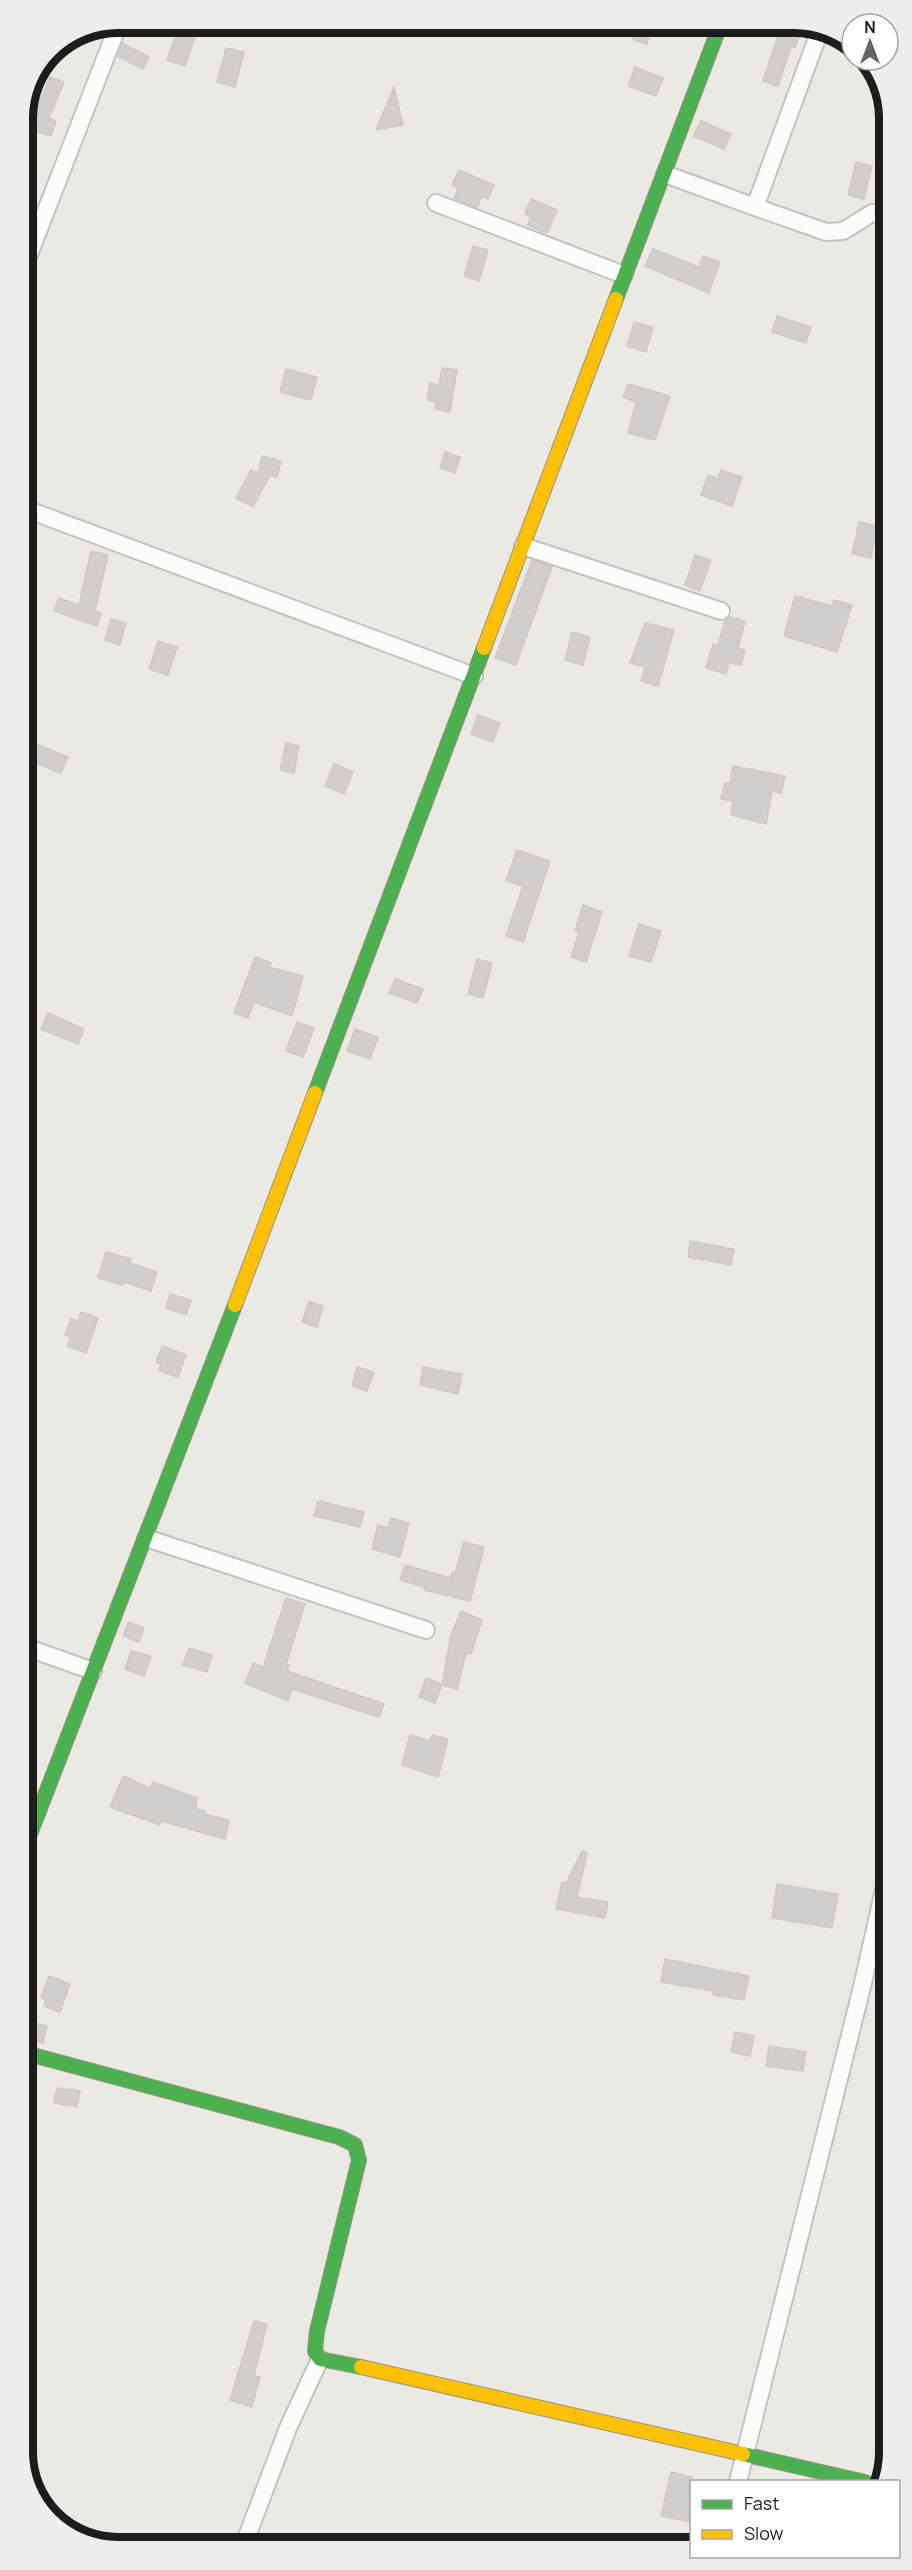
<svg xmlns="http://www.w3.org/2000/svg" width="912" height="2570" font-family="Manrope,sans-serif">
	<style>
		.building { fill: #d2cecb; stroke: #cfc9c5; stroke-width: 1.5 }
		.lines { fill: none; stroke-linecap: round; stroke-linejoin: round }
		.street-casing { stroke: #c4c2c0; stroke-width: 20 }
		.fast-casing { stroke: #96947c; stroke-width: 16 }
		.slow-casing { stroke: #96947c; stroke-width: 16 }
		.street { stroke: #fcfcfb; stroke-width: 16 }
		.fast { stroke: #4caf50; stroke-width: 14 }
		.slow { stroke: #ffc107; stroke-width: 14 }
		.rim { fill: none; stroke: #1c1c1c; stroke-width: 8 }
	</style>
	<rect width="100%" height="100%" fill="#ece8e4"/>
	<!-- building -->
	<path class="building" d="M638,23H653L647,44L633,40Z
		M782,23L803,24L795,48L791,47L778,86L763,81Z
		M177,31L195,37L185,66L167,60Z
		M122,43L149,57L143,69L117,56Z
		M226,48L244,52L235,87L217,82Z
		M635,67L663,78L656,96L628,86Z
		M50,77L64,82L49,118L56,121L51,136L26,128L27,125L23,123L24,109L35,113Z
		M394,87L403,125L376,130Z
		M701,121L731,134L724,149L694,136Z
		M856,162L872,166L864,199L848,195Z
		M459,170L494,185L488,199L482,196L477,208L454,198L458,188L452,185Z
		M531,199L557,210L547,233L527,225L531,217L525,214Z
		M473,246L488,250L479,281L464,276Z
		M653,249L699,267L703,256L720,262L709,293L645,266Z
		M777,316L811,327L806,343L772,332Z
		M634,322L653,327L646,352L627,346Z
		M442,368L457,370L450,412L435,409L436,402L427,400L430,383L439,385Z
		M286,369L317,377L311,400L280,392Z
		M628,384L670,396L655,440L628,433L636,402L623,397Z
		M445,452L460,457L455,473L440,468Z
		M262,456L281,461L277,477L270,475L253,507L236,498L251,470L258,473Z
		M721,470L742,477L732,506L701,495L708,475L718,479Z
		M859,522L877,526L871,558L852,554Z
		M91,551L108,555L95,611L101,613L97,626L54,611L59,598L79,605Z
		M695,555L711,560L700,591L685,585Z
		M532,560L552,567L516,665L495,658Z
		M795,596L832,606L834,600L852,605L837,652L784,636Z
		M730,617L745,621L738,648L745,650L741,665L729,663L726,674L706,668L713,644L718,645L725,621Z
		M111,619L126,623L120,645L105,640Z
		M645,623L674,630L658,686L641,681L645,667L630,663Z
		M572,632L590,637L583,665L565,660Z
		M158,641L177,647L168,675L149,669Z
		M478,715L500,723L493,742L471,734Z
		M24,739L68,757L61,773L24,758Z
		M286,743L299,746L294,773L280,770Z
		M334,764L353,772L344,794L325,786Z
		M733,766L785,776L781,793L772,791L766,824L731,815L733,801L721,799L725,783L730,784Z
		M517,850L550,861L523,942L506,936L523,886L506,881Z
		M583,905L602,912L586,962L571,957L579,932L575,931Z
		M639,924L661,931L651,962L629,956Z
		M255,957L271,963L269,967L303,976L292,1016L254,1002L248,1018L234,1013Z
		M477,959L492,963L483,998L468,994Z
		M395,979L423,989L417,1003L389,993Z
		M48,1013L84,1029L78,1044L41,1029Z
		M297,1022L314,1028L303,1057L286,1051Z
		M355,1029L378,1037L370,1059L347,1051Z
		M690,1241L734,1249L731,1265L688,1257Z
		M106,1252L131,1259L129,1263L157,1272L151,1291L124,1282L122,1285L98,1278Z
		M170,1294L191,1300L186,1315L166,1308Z
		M309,1301L323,1306L317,1327L302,1322Z
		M81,1312L98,1318L86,1353L67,1346L71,1337L65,1335L71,1319L78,1321Z
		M162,1346L186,1355L178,1377L159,1371L161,1364L156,1362Z
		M357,1367L374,1372L367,1391L352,1386Z
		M423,1367L462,1374L458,1394L420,1385Z
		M318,1501L364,1512L360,1527L314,1516Z
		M391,1518L409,1523L400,1557L372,1549L378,1525L388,1528Z
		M464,1542L484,1547L470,1601L424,1590L425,1587L400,1580L405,1565L451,1578L452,1573L455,1574Z
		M286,1598L305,1604L286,1664L289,1665L287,1671L384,1704L379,1717L292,1689L288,1701L245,1683L253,1663L263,1667Z
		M461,1611L482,1620L471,1654L466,1653L457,1689L442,1685L451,1635Z
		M129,1622L144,1628L139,1642L123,1636Z
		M189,1648L212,1655L207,1672L183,1665Z
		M131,1651L151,1656L144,1676L125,1669Z
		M426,1678L442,1684L435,1703L419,1697Z
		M410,1735L430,1741L432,1735L448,1739L438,1777L402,1765Z
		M123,1776L150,1788L153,1782L197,1798L196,1809L205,1811L204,1814L229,1820L225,1839L161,1821L160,1825L110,1807Z
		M582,1851L587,1853L577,1897L608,1902L605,1918L556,1909L562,1882L566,1883Z
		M777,1884L838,1894L832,1928L772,1918Z
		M665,1959L749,1976L744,2000L712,1995L713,1991L661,1982Z
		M49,1976L70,1984L60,2012L44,2006L46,2000L41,1997Z
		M25,2021L47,2026L43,2043L25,2039Z
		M735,2032L754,2036L750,2056L731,2052Z
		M769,2046L806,2052L803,2071L766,2066Z
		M57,2088L80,2091L77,2107L54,2103Z
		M254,2321L267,2324L254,2376L260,2377L252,2407L230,2400Z
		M671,2472L692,2477V2522L661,2516Z"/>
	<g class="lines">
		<!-- street casing -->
		<g class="street-casing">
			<path id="street" d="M665,174L755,207L820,30
				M436,203L624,275
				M755,207L826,232L843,231L872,213H886
				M23,270L119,23
				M23,508L474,676
				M523,546L721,611
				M146,1538L426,1630
				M25,1647L93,1671
				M738,2482L862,1987L889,1867
				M243,2547L288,2428L320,2359"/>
		</g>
		<!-- fast casing -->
		<g class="fast-casing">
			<path id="fast" d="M616,299L721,23
				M315,1093L484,648
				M25,1847L235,1305
				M25,2053L339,2137L355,2145L359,2160L317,2331L315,2351L320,2359L361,2367
				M743,2454L865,2482"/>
		</g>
		<!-- slow casing -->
		<g class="slow-casing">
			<path id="slow" d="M484,648L616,299
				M235,1305L315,1093
				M361,2367L743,2454"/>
		</g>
		<!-- street -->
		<use href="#street" class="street"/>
		<!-- fast -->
		<use href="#fast" class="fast"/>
		<!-- slow -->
		<use href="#slow" class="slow"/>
	</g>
	<!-- crop -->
	<path d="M0 0H912V2570H0ZM118 33H794A85 85 0 0 1 879 118V2452A85 85 0 0 1 794 2537H118A85 85 0 0 1 33 2452V118A85 85 0 0 1 118 33Z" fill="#ededed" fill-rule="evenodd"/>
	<path class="rim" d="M118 33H794A85 85 0 0 1 879 118V2452A85 85 0 0 1 794 2537H118A85 85 0 0 1 33 2452V118A85 85 0 0 1 118 33Z"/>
	<!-- legend -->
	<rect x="690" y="2480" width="210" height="78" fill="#ffffff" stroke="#a4a4a4" stroke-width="1.5"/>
	<rect x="702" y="2500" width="30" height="9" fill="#4caf50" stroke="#a4a4a4" stroke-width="1.5"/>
	<text x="744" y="2510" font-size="18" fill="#1c1c1c">Fast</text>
	<rect x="702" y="2530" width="30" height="9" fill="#ffc107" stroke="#a4a4a4" stroke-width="1.5"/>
	<text x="744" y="2540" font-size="18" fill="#1c1c1c">Slow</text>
	<!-- north arrow -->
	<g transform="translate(870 42)"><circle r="28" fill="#ffffff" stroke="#a4a4a4" stroke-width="1.5"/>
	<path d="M0-4.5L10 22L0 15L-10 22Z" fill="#656362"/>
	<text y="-9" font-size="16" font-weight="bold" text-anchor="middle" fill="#1c1c1c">N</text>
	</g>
</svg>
